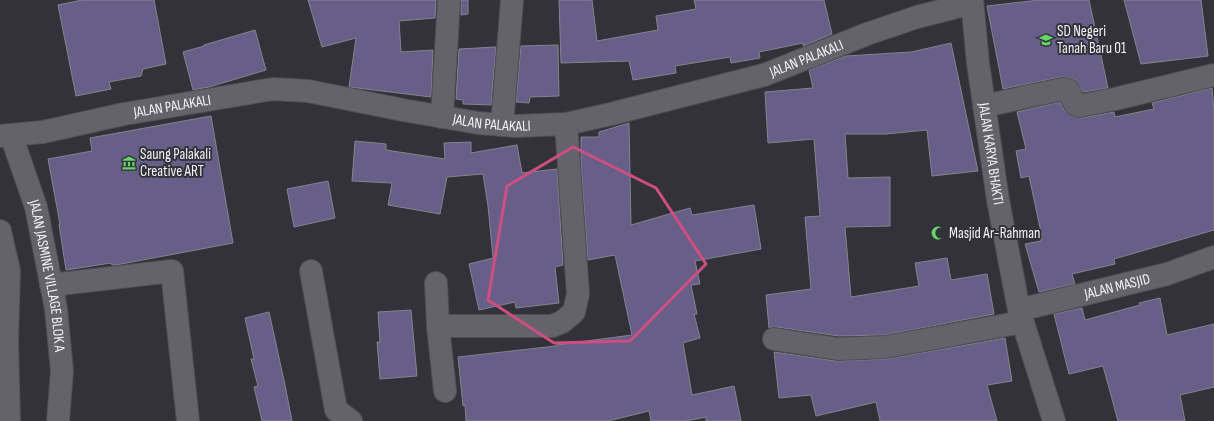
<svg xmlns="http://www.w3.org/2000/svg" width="1214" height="421" font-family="'Sofia Sans Condensed',sans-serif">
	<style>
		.building { fill: #685f89; stroke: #85838d }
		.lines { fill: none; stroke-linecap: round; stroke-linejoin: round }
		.minor-casing { stroke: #4f4e54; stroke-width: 24 }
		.minor { stroke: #64636c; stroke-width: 22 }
		.marked { fill: none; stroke: #ce4e82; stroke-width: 3; stroke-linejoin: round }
		.labels { text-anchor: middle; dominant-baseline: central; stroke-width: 4; stroke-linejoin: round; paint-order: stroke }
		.poi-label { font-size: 15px; fill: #f2f1f7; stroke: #33323a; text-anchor: start }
		.street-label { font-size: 15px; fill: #f2f1f7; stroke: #33323a }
	</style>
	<rect width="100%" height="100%" fill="#33323a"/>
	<!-- building -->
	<path class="building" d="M82,0H154L166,64L143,69L141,76L109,82L111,89L76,96L58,5Z
		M308,0H436L435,18L399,21L401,52L433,50L431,97L349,87L356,38L322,47Z
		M461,0H468V14L461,15Z
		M559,0H592L597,41L658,30L656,16L696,9L694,0H824L832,34L803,46V43L759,52L760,58L731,63L730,57L675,66L676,73L633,80L629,61L561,63Z
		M1039,0H1089L1108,88L1083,92L1075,80L1070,78L1061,77L1003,89L987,6Z
		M1124,0H1201L1208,56L1141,64Z
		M255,30L266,70L209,87L193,90L183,52L204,46V45Z
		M951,43L978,171L932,176L927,130L886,134H845L848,178L890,177V226L845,227L851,297L919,286L915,263L947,258L951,280L987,274L994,314L885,335L839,336L776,327L769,328L766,295L811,289L805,217L820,216L814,139L768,143L765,92L813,88L809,70L846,56L911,52Z
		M558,45L559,96L530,97L529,103L516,102L521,46Z
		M496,47L491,105L463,104V100L456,99L459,49Z
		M1212,88L1214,110V230L1114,259L1115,264L1072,274L1075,284L1039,292L1025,244L1041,241V237H1042L1029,176L1021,178L1016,151L1026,149L1017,112L1060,102L1064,110L1074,117L1081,118L1114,112L1115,117L1154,109L1152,103Z
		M211,116L233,243L116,265H112L111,263L66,270L59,224H60L48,159L92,151L90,138Z
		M629,123L631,225L690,208L692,215L754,205L761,249L695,261L700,284L691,285L697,314H694L700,338L683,343L692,395L734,386L741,421H706V417L686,421H651L649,411L608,421H466L465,405L463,406L458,357L556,346V345L632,335L615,255L588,260L581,165V137H599V132Z
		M355,141L386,144V150L445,159L444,143L471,142V153L517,145L522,173L557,169L563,265L555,267L559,303L516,308L515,302L479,310L469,264L493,258L488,206L483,174L447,177L440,214L388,205L392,183L352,181Z
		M328,181L335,218L294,227L287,189Z
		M1160,298L1167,335L1214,324V387L1180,395L1185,421H1118L1103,366L1069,374L1054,314L1082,308L1085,320L1140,305L1139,303Z
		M411,310L417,376L380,379L377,342H380L378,312Z
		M269,312L285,385L292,421H262L254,387L258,386L251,359H254L245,318Z
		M1005,338L1012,381L987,385L997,421H880L876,402L816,416L811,395L779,398L774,352L836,361L887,359Z"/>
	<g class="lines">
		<!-- minor casing -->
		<g class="minor-casing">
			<g id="minor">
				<path id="s1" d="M972,0L978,63L998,200L1019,310L1054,421"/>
				<path d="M984,106L1063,89L1068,90L1075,104L1079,106L1115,99L1214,75"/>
				<path d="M442,117L449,0"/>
				<path d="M502,125L512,0"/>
				<path id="s2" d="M11,135L36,207L56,309L62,371L58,421"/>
				<path id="s3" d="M0,136L43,132L124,114L273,89L308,91L403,110L478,123L516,126L566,124L611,114L764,75L867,34L917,17L972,3"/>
				<path d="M0,231L9,271L7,341L9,421"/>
				<path d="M311,271L336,410L351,421"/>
				<path d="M436,283L438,326H552L562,322L574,312L578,294L566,124"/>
				<path d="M51,285L172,271L188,421"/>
				<path id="s4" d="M1019,310L1167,274L1214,257"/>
				<path d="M438,326L445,391"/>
				<path d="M774,339L838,349L886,347L1022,322"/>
			</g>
		</g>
		<!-- minor -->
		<use href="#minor" class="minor"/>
	</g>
	<!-- marked area -->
	<path class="marked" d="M573,147L656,188L706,264L630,341L554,343L488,300L507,186Z"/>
	<!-- icons -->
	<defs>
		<g id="school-bare" transform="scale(1.08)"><path d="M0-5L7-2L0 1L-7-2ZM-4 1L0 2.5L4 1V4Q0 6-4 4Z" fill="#66d466" stroke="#33323a" stroke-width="2.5" paint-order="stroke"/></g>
		<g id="museum-bare" transform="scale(1.08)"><path d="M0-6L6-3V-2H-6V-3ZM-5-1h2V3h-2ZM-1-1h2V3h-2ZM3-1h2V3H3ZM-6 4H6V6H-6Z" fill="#66d466" stroke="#33323a" stroke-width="2.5" paint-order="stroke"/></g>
		<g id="mosque-bare" transform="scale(1.08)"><path d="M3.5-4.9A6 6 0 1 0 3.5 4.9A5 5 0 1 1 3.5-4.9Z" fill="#66d466" stroke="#33323a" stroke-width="2.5" paint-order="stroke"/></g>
	</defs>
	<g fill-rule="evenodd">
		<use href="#school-bare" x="1046" y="40"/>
		<use href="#museum-bare" x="129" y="163"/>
		<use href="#mosque-bare" x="938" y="233"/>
	</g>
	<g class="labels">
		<!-- poi labels -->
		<g class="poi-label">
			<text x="1057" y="31">SD Negeri<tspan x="1057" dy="17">Tanah Baru 01</tspan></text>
			<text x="140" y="154">Saung Palakali<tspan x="140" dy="17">Creative ART</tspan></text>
			<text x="949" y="233">Masjid Ar-Rahman</text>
		</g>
		<!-- street labels -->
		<g class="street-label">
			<text stroke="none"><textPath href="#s3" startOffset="823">JALAN PALAKALI</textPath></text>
			<text stroke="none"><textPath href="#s3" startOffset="175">JALAN PALAKALI</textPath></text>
			<text stroke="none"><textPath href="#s3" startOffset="499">JALAN PALAKALI</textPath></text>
			<text stroke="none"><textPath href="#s1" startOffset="155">JALAN KARYA BHAKTI</textPath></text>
			<text stroke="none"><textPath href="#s2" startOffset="146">JALAN JASMINE VILLAGE BLOK A</textPath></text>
			<text stroke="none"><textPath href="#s4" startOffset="101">JALAN MASJID</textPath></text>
		</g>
	</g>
</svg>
